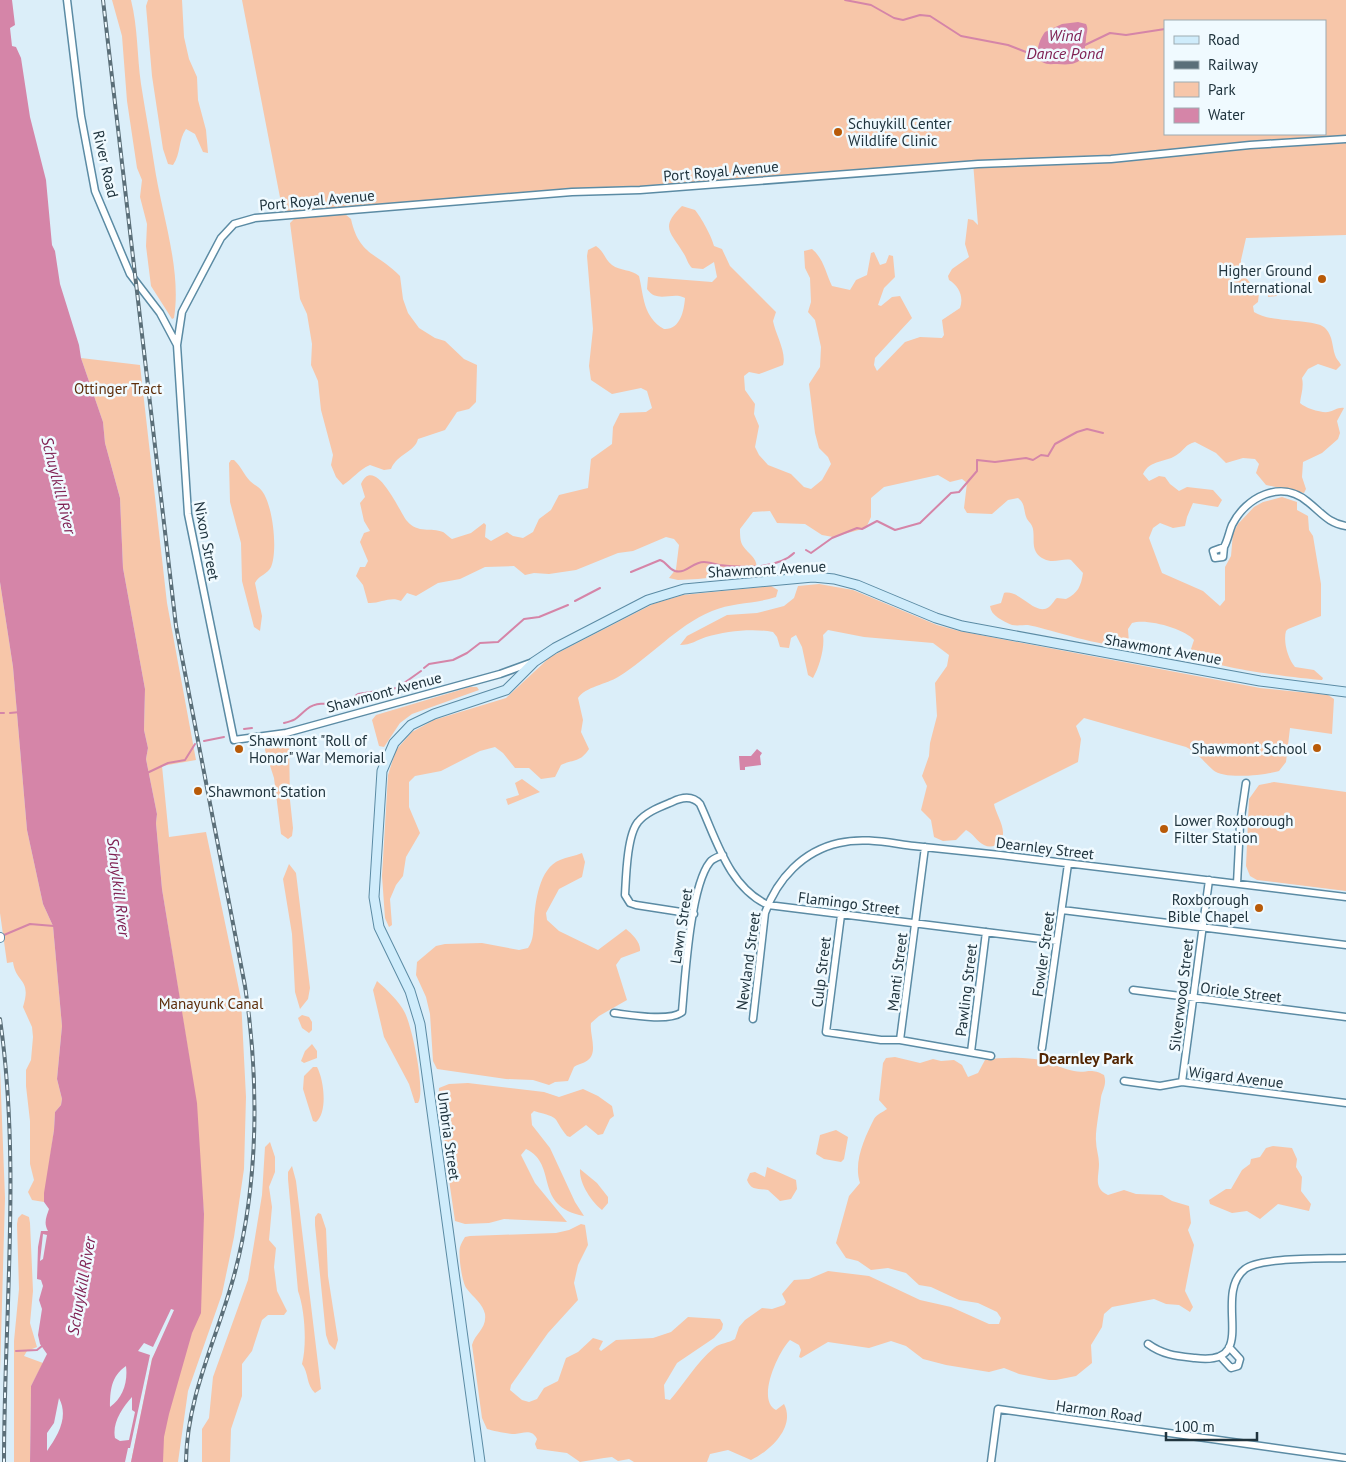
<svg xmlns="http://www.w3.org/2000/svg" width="1346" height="1462" font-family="'PT Sans',sans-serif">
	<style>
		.green { fill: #f7c6a9; fill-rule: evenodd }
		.water { fill: #d585a8; fill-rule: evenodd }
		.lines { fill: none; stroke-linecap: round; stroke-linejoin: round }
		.stream { stroke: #d585a8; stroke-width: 2 }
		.minor-casing { stroke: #5b8ba4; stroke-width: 9 }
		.tertiary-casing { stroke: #5b8ba4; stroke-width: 10 }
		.secondary-casing { stroke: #5b8ba4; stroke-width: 11 }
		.minor { stroke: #fff; stroke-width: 6 }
		.tertiary { stroke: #fff; stroke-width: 8 }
		.secondary { stroke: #cfecfb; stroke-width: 9 }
		.rail-casing { stroke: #5b6f79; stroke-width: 4 }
		.rail { stroke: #f0faff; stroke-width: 2; stroke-dasharray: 5.5; stroke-linecap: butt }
		.poi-dot { fill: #b85a08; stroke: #f0faff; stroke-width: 2 }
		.labels { text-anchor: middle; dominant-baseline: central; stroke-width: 5; stroke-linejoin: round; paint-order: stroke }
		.poi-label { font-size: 15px; fill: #20343e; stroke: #f0faff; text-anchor: start }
		.street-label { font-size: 15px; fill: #20343e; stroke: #f0faff }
		.park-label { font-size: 15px; fill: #5e2f0c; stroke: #f0faff }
		.water-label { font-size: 16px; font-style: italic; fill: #802254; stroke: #f0faff }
		.neighbourhood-label { font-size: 16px; font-weight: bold; fill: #512401; stroke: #f0faff }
	</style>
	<rect width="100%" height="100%" fill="#dbeef9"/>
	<!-- green -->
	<path class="green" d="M112,0H131C138,28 137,56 141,84C145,110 150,136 154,163C161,212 182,269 174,318L172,319L151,286L146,246L147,224L140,197L142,180L137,168L127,101L122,36Z
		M148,0H182L184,37L189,59L197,77L198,100L206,130L208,153L203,152L195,134L186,129C178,140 181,154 173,165L168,164L163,149L152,76L146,6Z
		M242,0H1346V235L1246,238L1241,260V272L1259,293L1258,302L1253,306L1254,312C1272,324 1318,318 1326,329C1333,337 1332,346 1335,355C1336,359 1339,361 1341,365L1336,370L1318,364L1308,369L1302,378C1304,387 1301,394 1300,403C1305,408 1321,413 1328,412C1334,411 1338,407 1344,408L1337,421L1340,433L1338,439L1322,453L1303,462L1302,477L1306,489L1304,493L1266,485L1256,473L1259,464L1255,459L1243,458L1226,463L1216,453L1195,442C1186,444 1184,450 1178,454C1167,463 1150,459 1143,474L1149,481L1159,476L1165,477L1170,484L1179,491L1187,487L1213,490L1222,500L1218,507L1193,503L1187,517L1185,526L1173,528L1160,523L1153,528L1149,538L1162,573L1203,591L1220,606L1225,600V567L1231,556L1233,533L1238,524L1254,507L1263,502L1282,497L1297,502V510L1308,516L1309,530L1313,536L1321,584V616L1288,629L1286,631C1283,642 1288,659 1295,667L1314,670L1323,678L1322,680C1298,678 1209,668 1193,655L1191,649L1194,640C1185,629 1147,618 1132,623L1128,629L1129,643C1118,653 1046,628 1028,625C1023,625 1017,626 1012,625C1003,621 991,616 990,606L1001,603L1004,593C1020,589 1035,617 1049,607C1053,604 1054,600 1057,598L1066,599C1078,593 1081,586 1083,573L1071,560C1063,558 1053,564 1044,559C1030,552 1035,541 1033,529C1032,524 1029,522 1027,519C1023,511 1026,504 1018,498L1008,500L992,514L967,513L964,508L967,483L962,479L950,482L938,475L884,487L871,498V517L866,528L833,537L822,535L805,524L777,523L770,511L753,512L740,529C740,534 740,542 743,546C749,555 759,558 756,571L752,573L698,579L678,580L669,578L676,569L679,545L674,539L666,537L633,551L618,553L576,570L549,574L534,573L525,575L514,566L485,567L460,579L438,583L416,596L407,593L401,601C390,596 380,604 368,603L363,585L356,576L360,567H365L368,561L360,542L364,533L370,531L364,521L360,503L365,497L361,484C375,453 401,515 407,521C418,534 431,527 443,532C445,533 449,537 452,539L471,533L484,523L486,525L485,537L491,541L507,532L513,536L523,538L533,532L539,519L551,510L559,495L588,488L591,459L612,444L613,427L620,413L646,412L652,408L647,391L641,388L612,394L591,380L589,366L593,329L587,256L588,250L596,246C605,252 604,259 612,265C620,271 631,269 639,276C644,297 643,317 664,329C680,330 684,311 685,298C673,291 657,304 647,289L648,277L712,282L717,277L714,262L703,269L692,268C688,264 687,259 684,254C671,232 659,228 682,206L695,210C701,217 712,237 714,246L722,249L730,266L776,312L773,321C775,333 787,353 783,365L759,374L749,372L744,376L745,390L755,404L754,414L759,426L755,447L759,455L768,465L791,474L804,487L811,489L822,480L831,464L828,457L819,448L815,433L809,384L820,367L821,347L815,320L808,312L811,302L810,278L805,268L804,251L812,249C824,259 826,274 832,286L850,290L856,280L867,275L871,253L874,252L880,265L886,263L889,255L893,256L895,277L884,288L878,305L881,306L892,297L900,296L912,318L875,358L874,365L877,371L905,342L920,337L942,338L944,335L942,320L960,308C964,297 959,286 949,280L948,276L952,269L969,257L965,244L968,219L973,220L978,225L973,162L283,213ZM1165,21H1325V134H1165Z
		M345,214L351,219C359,256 378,253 400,276L403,299L408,313L419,328L435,338L445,341L464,359L477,365L476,402L469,409L457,412L445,430L418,439C415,452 397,454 391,469L384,470L370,465C358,470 353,479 343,485L336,477L331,465L333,455L321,410L318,381L311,365L312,344L307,314L300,299L290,223L295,218Z
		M1268,283H1276L1277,296L1268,297Z
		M81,358L140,365L167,603L196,760L162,766L169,837L206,832L241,999L246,1097L244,1169L234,1237L222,1294L188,1391L178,1462H131L152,1359L172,1320L204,1214L189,1057L162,889L156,823L157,814L146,759L148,748L144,730L145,689L123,568L120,498L105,443L103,422Z
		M231,460H234C241,466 244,475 250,481C254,485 259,487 262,491C273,505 278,551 271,567C268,574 259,575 255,583L262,616L260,631L254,627L242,581L241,543L230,502L229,463Z
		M0,582L13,667L27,830L43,904L53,926L62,1026L57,1079L62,1099L61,1105L55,1112L54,1130L44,1202L32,1200L28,1192L34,1180L30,1164V1121L26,1086V1070L31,1060L33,1037L32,1027L23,1007C32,978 16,984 13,962L7,963L0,913Z
		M819,584L853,590L937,625L959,631L1260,688L1328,695L1334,699L1332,734L1290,728L1286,762L1279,771C1266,775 1224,780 1213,770C1204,762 1198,753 1186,747L1084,718L1076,726L1081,739L1078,762L994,804C996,816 1012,835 996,845C992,847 988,847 984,845C977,842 973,833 966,830L956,840L943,841L934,837L931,820L921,810L927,786L922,776L929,756L930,743L937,716L935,683L947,666L949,655L933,643L864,637L828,630L823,635C825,648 819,668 813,678L808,675L802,647L796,635L791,638L789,648L780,647L777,637L773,632C752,628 727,631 706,637C697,640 691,645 680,645L687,636L727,615L757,613L784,606L794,598L798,586Z
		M771,586L778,590L776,597C755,604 733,602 712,611C676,626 651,657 618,677C607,684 585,687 578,698L583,720L581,732L589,749C580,763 573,759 561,765L555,777L541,779L529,768H515L503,753L495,747L480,751L441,771L415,776L409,782V807L420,833L406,857L403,876L396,885L390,899L392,925L389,927L385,918L382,876L388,775L396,750L412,732L434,720L506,698L550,657L653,604L683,595Z
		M470,687H477L479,690L412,714L400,723L384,747L379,746L372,720L376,715Z
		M289,740L290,800L293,828L292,836L288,839L281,834L274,778L265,750L266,745Z
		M522,779L540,792L508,805L506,799L519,795L515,783Z
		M1274,782L1346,792V891L1257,880L1250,876L1246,866L1249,799L1259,785Z
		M582,853L585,862L582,877L559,889L546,913L547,920L559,931L598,950L626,929C632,934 641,942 640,951L621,958L616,965L627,1000L599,1016L591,1023C589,1035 600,1055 585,1062C581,1064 578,1064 574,1067L568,1081L555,1082L549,1085L533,1080L506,1079L437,1069L433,1061L430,1014L426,997L416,975L417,962L436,946L445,944L482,943L519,950L528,948C534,939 533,931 534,922C535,903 539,868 560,860C567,857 575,856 582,853Z
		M289,864L296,873L310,988L308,999L300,1009L295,992L292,934L283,879Z
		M377,981C387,990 399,1001 405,1013C412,1027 426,1091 418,1103H415L409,1084L384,1037L373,990Z
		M302,1015L309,1017L312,1022V1030L309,1033L302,1028L298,1018Z
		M312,1044L317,1051V1058L304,1063L301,1061L305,1051Z
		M895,1057L920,1063L933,1059L941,1061L954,1060L962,1065L968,1077L978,1073L985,1060C1000,1057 1026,1057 1040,1060C1052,1062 1062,1069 1074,1071C1086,1074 1090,1067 1104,1075C1107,1084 1103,1089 1101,1097C1100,1107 1095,1132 1096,1141C1096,1149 1099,1156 1099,1164C1099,1177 1093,1188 1108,1195L1124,1190L1136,1194L1162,1195L1172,1201L1189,1206L1191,1223L1188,1230L1194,1245L1185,1291L1193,1307L1190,1312L1179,1305L1166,1304L1154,1299L1112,1307L1104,1314L1102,1327L1091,1345L1092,1363L1076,1376L1056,1380H1049L1019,1374L1004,1368L989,1372L946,1365L923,1359L906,1346L891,1341L869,1348L828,1342L801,1358L799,1357L801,1350L799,1345L790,1340C778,1352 756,1400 776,1410L784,1404C796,1427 770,1451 751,1460L728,1450L710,1454L707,1462H634L629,1459L618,1461L612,1457L604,1458L580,1462L567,1453L537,1449L535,1444L537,1439C532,1429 524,1433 515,1434C509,1434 493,1431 487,1429L482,1418L472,1345C475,1333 487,1329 485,1314C483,1304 473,1297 467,1289C462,1284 458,1254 460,1247C461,1244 463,1240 465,1237L470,1236L556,1233L569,1230L581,1224L585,1225L588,1245L578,1265L574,1283L578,1300L548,1333L511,1385L510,1390L522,1400L529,1402L537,1399L544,1388L558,1381L566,1358L578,1352L593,1338L603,1341L599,1349L601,1351L616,1340L653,1338L671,1332L688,1317L720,1319L723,1324L722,1329L714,1338L677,1363L664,1385L665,1399L670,1400C685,1383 696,1363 714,1348C720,1343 729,1343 735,1339L739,1327L745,1320L762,1308L772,1309L784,1305L786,1302L782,1294L794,1280L809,1279L828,1271L869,1276L920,1300L951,1307L989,1324H999L1001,1318L997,1312L978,1303L959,1300L931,1287L919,1285L906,1273L888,1268L871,1270L858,1261L846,1258L836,1243L849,1196L860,1183C853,1162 865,1137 874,1119C877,1114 883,1112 887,1109L879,1100L883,1063L886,1058Z
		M313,1067H317C324,1080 328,1112 316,1122L313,1121L303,1089L304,1076Z
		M0,1068L5,1198L0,1374Z
		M468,1083L544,1092L559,1097L583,1089L598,1096L612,1106L614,1116L610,1119L603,1134L598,1135L586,1125L570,1137L567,1136C551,1116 563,1119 534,1111L531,1114L532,1125L550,1148L575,1202L584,1216C532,1206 559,1165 526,1149L521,1155L535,1183L567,1222L504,1219L489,1223L465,1224L455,1221L438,1104L439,1088L449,1084Z
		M836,1130L848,1137L844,1159L841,1162L824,1159L816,1154L820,1135Z
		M270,1142L275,1157V1172L269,1187L272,1207L269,1240L276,1248L274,1267L277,1291L287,1311L284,1315H268L262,1320L252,1351L242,1364V1396L231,1429L230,1462H202V1429L209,1418L213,1377L248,1280L262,1195L265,1147Z
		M1273,1146L1292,1148L1297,1159L1296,1167L1302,1177L1301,1191L1311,1204L1309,1211L1278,1204L1260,1219L1247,1211L1232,1213L1210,1204L1209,1200L1226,1189H1231L1242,1170L1250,1164L1251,1159L1260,1157L1266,1148Z
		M292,1166L296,1181L320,1380L321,1389L315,1393C306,1385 309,1373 302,1364C307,1345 305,1310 298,1291L288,1179V1172Z
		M767,1167L796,1180L797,1189L791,1199L780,1201L768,1190C758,1188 751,1191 747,1180L750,1173L755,1172L765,1177Z
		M580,1169L597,1183L608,1197V1203L602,1210C591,1201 579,1183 580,1169Z
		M318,1213L321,1214L326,1229L328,1276L338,1340L335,1350L329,1344L326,1335L315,1225V1217Z
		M22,1214L29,1217L30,1223L33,1291L30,1323L37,1347L27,1351L24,1356L43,1363L31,1386L30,1462H14V1341L19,1289L17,1224L18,1218Z"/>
	<!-- water -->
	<path class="water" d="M0,0H12L15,25L10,28L12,46L16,47L21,58L30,117L46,180L52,245L55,251L60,284L79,345L81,358L103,422L105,443L120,498L123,568L145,689L144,730L148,748L146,759L157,814L156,823L162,889L197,1103L204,1214L201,1313L192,1333L169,1414L164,1437L163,1462H131L152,1359L174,1310L171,1309L153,1347L144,1343L138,1351L150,1355L130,1448H128L125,1462H30L31,1386L47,1354L40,1344L38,1335L42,1309L39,1300L43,1286L41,1280L37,1279L38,1247L41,1231H48C43,1222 47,1216 49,1209L44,1202V1193L54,1130L55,1112L61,1105L62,1099L57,1079L62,1026L53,926L43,904L27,830L13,667L0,582ZM43,1234L47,1235L43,1259L40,1261ZM126,1366C128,1382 123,1398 110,1407C110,1391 111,1376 126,1366ZM132,1397V1410L135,1412L129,1440L120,1441L115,1438C112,1423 122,1408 132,1397ZM59,1398C69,1417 58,1435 47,1451V1433L54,1423Z
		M1078,22L1086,24C1089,30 1086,33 1086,39C1084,61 1080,66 1057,64C1051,64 1047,65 1042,62C1034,54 1039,40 1045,32L1062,24Z
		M757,749L762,753L760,756L761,765L745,767V770H740L739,756H751Z"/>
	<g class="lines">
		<!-- stream -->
		<path class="stream" d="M845,0L871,5L894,18L903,20L920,15L930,16L961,36L1008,45L1026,52
			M1085,45L1110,33L1126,35L1165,29
			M806,550L811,553L832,538L857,528L862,529L877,521L895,530L920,523L951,493L959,492L977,471V460L995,462L1026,458L1033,460L1041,455L1048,456L1055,444L1077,432L1087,429L1103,433
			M631,572L660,560C667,562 668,569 675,571C687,574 692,562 704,562C709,562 714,564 719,565C740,568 778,569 794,553
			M575,601L600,588
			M424,668L429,664L453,660L467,653L480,643L498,642L524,619L539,617L568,605
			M0,713H4
			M10,713L20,712
			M284,723C299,719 296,718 307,709C317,701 330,704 342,705L358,694L397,688L421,671
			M244,729L252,728
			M204,741L224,737
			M147,773L168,763L185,760L195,744
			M4,935L30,924L54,926
			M16,1351L37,1350L42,1346"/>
		<!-- minor casing -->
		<g class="minor-casing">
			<path id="minor" d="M67,0L81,116L95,191L130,274L160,313L177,345L188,514L234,740L286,733L500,674L533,662
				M177,345L182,312L221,238L234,224L255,218L572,192L640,190L978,164L1111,159L1250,145L1346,139
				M1224,547C1228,540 1229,532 1232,525C1246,497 1281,479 1308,502C1322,513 1328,523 1346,526
				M1224,547L1223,557L1215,558L1213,551Z
				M1237,884L1240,824L1246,783
				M1062,910L1346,945
				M694,914L636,905L630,903L625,895C626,877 627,835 638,822C646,812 660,807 672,802C682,797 692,795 700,804C717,841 729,887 768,905L1057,941
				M841,915L826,1032L881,1040H900L991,1056
				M1133,990L1346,1017
				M614,1013C630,1015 670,1022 682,1012C685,979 690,887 710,862C713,858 718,857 723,855
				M753,1019L765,913C777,879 803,851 839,843C864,837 889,843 914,846C943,849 972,852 1000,855C1116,869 1231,883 1346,897
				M900,1040L925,847
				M1042,1048L1068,864
				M971,1052L986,932
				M1124,1081L1160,1086L1182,1082L1346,1103
				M1182,1082L1209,880
				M1148,1344C1163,1355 1177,1356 1195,1358C1262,1367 1211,1296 1245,1269C1260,1257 1324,1259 1346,1258
				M1220,1356L1231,1368L1238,1366L1240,1359L1229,1347
				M991,1462L998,1409L1346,1458"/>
		</g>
		<!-- tertiary casing -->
		<g class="tertiary-casing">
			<path id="tertiary" d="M0,937V938"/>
		</g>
		<!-- secondary casing -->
		<g class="secondary-casing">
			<path id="secondary" d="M480,1462L420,1024L410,991L379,927L374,897L382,771L394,743L411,725L434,714L506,690L534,662L555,648L648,600L684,589L813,577L834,579L857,585L936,618L962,626L1260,681L1346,692"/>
		</g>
		<!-- minor -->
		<use href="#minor" class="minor"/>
		<!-- tertiary -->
		<use href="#tertiary" class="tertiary"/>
		<!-- secondary -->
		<use href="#secondary" class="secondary"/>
		<!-- rail casing -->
		<g class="rail-casing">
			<path id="rail" d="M103,0L176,626L245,986C259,1079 259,1181 235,1272C218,1337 187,1394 186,1462
				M0,1019C21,1165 4,1315 4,1462"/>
		</g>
		<!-- rail -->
		<use href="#rail" class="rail"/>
	</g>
	<!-- markers -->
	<g class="poi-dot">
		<circle cx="838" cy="132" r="5"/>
		<circle cx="1322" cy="279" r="5"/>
		<circle cx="1317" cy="748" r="5"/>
		<circle cx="239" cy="749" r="5"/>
		<circle cx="198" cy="791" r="5"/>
		<circle cx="1164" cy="829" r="5"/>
		<circle cx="1259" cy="908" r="5"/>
	</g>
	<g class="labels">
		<!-- poi labels -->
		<g class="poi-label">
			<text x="848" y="123">Schuykill Center<tspan x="848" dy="17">Wildlife Clinic</tspan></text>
			<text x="1312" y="270" text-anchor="end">Higher Ground<tspan x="1312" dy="17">International</tspan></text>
			<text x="249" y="740">Shawmont "Roll of<tspan x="249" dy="17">Honor" War Memorial</tspan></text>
			<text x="1307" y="748" text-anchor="end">Shawmont School</text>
			<text x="208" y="791">Shawmont Station</text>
			<text x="1174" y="820">Lower Roxborough<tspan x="1174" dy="17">Filter Station</tspan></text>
			<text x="1249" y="899" text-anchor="end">Roxborough<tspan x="1249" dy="17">Bible Chapel</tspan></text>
		</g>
		<!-- street labels -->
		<g class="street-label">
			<text transform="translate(106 164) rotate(77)">River Road</text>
			<text transform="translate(721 171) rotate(-5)">Port Royal Avenue</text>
			<text transform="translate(317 200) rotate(-5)">Port Royal Avenue</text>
			<text transform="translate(207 541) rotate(79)">Nixon Street</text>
			<text transform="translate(767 569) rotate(-3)">Shawmont Avenue</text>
			<text transform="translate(1163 649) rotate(10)">Shawmont Avenue</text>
			<text transform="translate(384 692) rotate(-15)">Shawmont Avenue</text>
			<text transform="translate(1045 848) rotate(7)">Dearnley Street</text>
			<text transform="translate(849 903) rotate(7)">Flamingo Street</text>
			<text transform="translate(681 926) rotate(-81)">Lawn Street</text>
			<text transform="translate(1043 954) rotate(-82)">Fowler Street</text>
			<text transform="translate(748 961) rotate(-82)">Newland Street</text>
			<text transform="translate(821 972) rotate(-83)">Culp Street</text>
			<text transform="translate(897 972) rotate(-83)">Manti Street</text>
			<text transform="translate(966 990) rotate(-83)">Pawling Street</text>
			<text transform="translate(1241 992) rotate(7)">Oriole Street</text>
			<text transform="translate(1181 995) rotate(-83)">Silverwood Street</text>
			<text transform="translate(1236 1077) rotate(7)">Wigard Avenue</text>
			<text transform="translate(449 1136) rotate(82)">Umbria Street</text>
			<text transform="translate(1099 1411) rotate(8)">Harmon Road</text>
		</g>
		<!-- park labels -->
		<g class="park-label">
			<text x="118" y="388">Ottinger Tract</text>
			<text x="211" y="1003">Manayunk Canal</text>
		</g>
		<!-- water labels -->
		<g class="water-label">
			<text x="1065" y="35">Wind<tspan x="1065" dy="18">Dance Pond</tspan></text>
			<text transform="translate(59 485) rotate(76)">Schuylkill River</text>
			<text transform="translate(119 887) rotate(83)">Schuylkill River</text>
			<text transform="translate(81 1286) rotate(-80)">Schuylkill River</text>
		</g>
		<!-- neighbourhood labels -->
		<g class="neighbourhood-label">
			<text x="1086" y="1058">Dearnley Park</text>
		</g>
	</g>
	<!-- legend -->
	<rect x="1164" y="20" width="162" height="115" fill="#f0faff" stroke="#9dabb2"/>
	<rect x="1174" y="36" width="25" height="8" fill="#cfecfb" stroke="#9dabb2"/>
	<text x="1208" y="45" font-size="15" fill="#20343e">Road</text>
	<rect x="1174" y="61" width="25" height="8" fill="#5b6f79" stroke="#9dabb2"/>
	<text x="1208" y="70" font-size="15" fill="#20343e">Railway</text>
	<rect x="1174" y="82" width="25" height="15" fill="#f7c6a9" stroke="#9dabb2"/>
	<text x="1208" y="95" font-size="15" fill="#20343e">Park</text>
	<rect x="1174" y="108" width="25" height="15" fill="#d585a8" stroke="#9dabb2"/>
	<text x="1208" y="120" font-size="15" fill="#20343e">Water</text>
	<!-- scale -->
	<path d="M1166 1432v8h91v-8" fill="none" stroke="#20343e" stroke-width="2.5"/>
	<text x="1174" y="1432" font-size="15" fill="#20343e" stroke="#f0faff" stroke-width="4" paint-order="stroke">100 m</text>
</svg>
